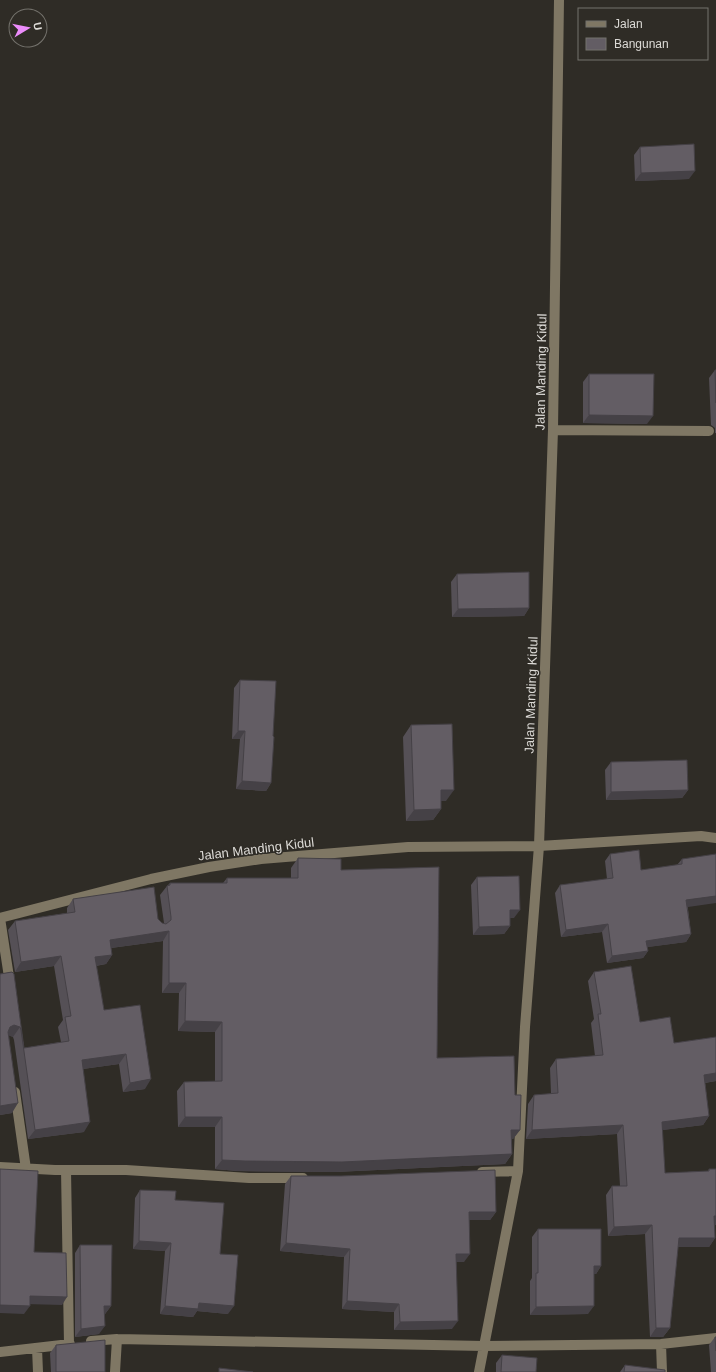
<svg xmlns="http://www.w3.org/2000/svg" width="716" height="1372" font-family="Helvetica,sans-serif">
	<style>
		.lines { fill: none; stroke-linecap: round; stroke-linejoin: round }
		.minor { stroke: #7f7764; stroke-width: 10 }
		.wall { fill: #555056 }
		.shaded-wall { fill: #454146 }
		.building { fill: #635d64; stroke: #454146 }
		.labels { text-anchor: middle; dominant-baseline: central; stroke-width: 3; stroke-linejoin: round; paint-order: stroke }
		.street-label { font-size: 13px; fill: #dcdad6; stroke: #2f2c26 }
	</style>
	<rect width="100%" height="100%" fill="#2f2c26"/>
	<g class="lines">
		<!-- minor -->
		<path class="minor" d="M553,430L709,431
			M0,918L151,879L209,867L261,859L408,847L539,846L553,430L559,0
			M0,918L9,977
			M15,1092L26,1169
			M0,1167L55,1170H126L249,1178H303
			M66,1170L69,1344
			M482,1172L518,1171
			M91,1341L117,1339L484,1346L661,1344L716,1338
			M661,1344L662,1372
			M37,1348L38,1372
			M0,1352L70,1344
			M115,1372L117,1339
			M479,1372L518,1171L525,1027L539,846L701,836L716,838"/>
	</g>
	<!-- wall -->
	<path class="wall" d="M640,147L689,179L635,181L634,155Z
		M715,370H716V433H715V428L711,425L709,378Z
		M589,374L647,424L583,423V382Z
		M457,574L529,608L524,616L452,617L451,582Z
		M240,680L273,736L271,783L266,791L236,789L240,739H232L234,688Z
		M411,725L446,801H441V809L433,820L406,821L403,737Z
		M611,762L688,790L682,798L606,800L605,770Z
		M610,854L641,870L677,865L682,859L691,934L686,942L647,947L648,951L643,958L607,963L602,932L561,937L555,893L560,885L607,879L605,861Z
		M298,858L341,870L437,1058L515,1095L520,1130L513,1139H511L512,1154L505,1164L335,1172L238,1171L215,1169V1127H178L177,1091L184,1082L215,1081V1032L178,1031L179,993H162L163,941L111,948L112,955L106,964L96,966L104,1010L145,1089L123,1092L119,1064L83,1069L84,1132L28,1139L14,1040L13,1037L9,1035L12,1113L0,1115V974L12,972L24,1048L61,1042L58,1027L63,1020L54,966L15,972L8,930L15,921L67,913V908L73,899L158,919L162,923H164L160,895L167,886L170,883H223L227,878H291V868Z
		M477,877L514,918H510V926L504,934L473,935L471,885Z
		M594,972L640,1022L674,1043L716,1037V1081L705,1083L709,1116L703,1125L662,1130L665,1173L708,1171L709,1169L715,1225V1238L709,1247H678L670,1328L663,1337H650L645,1234L608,1236L606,1195L612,1186H620L617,1134L526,1139L528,1104L534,1095L551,1094L550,1068L556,1059L595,1056L591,1023L594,1019L588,981Z
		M291,1176L496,1212L490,1220H469L464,1262H456L452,1329L394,1330V1312L342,1309L344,1257L280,1251L285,1184Z
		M140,1190L175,1200L220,1254L228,1314L197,1311L193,1317L160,1314L165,1251L133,1249L135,1198Z
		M538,1229L601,1266L596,1274H594L588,1314L530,1315V1281L532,1278V1237Z
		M80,1245L111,1306L105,1314L99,1334L75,1337V1253Z
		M715,1337H716V1372H711L709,1345Z
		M56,1345L105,1372H51L50,1353Z
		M502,1355L536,1372H496V1363Z
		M625,1365L665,1372H620Z"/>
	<!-- shaded-wall -->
	<path class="shaded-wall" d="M695,171L689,179L635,181L641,173Z
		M589,415L653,416L647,424L583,423Z
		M529,608L524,616L452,617L458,609Z
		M238,731H245L240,739H232Z
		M242,781L271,783L266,791L236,789Z
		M441,790H454L446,801H433Z
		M688,790L682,798L606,800L611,792Z
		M441,809L433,820L406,821L414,810Z
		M716,896V903L681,908L686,900Z
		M510,910H520L514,918H504Z
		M608,924L602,932L561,937L566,930Z
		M510,926L504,934L473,935L479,927Z
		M169,931L163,941L103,949L110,940Z
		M691,934L686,942L641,948L646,941Z
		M648,951L643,958L607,963L612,956Z
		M112,955L106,964L88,967L95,957Z
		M61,956L54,966L15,972L21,962Z
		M169,983H186L179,993H162Z
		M185,1021L222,1022L215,1032L178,1031Z
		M14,1025L20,1027L13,1037L7,1035L10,1027Z
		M126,1054L119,1064L75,1070L82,1060Z
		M716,1073V1081L697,1084L704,1075Z
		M151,1079L145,1089L123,1092L130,1083Z
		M18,1103L12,1113L0,1115V1106Z
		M709,1116L703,1125L655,1131L662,1122Z
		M185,1117H222L215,1127H178Z
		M90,1122L84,1132L28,1139L35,1130Z
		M623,1125L617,1134L526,1139L532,1130Z
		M511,1130H520L513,1139L504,1140Z
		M512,1154L505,1164L335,1172L238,1171L215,1169L222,1160Z
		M469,1212H496L490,1220H463Z
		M714,1216H716V1225L708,1226Z
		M652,1225L645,1234L608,1236L614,1227Z
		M679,1238H715L709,1247H672Z
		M139,1241L171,1243L165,1251L133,1249Z
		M286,1243L350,1249L344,1257L280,1251Z
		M456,1254H470L464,1262H450Z
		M594,1266H601L596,1274H588Z
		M30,1296L67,1297L62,1305L25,1304Z
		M347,1301L399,1304L394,1312L342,1309Z
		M199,1303L234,1306L228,1314L197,1311L193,1317L160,1314L165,1306Z
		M0,1305L30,1306L24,1314L0,1313Z
		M104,1306H111L105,1314H99Z
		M594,1306L588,1314L530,1315L536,1307Z
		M458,1321L452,1329L394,1330L400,1322Z
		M105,1326L99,1334L75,1337L81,1329Z
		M656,1328H670L663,1337H650Z"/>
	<!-- building -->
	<path class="building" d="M694,144L695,171L641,173L640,147Z
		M715,370H716V403Z
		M589,374H654L653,416L589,415Z
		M529,572V608L458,609L457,574Z
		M240,680L276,681L273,736L274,737L271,783L242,781L245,731H238Z
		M452,724L454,790H441V809L414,810L411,725Z
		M687,760L688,790L611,792V762Z
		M639,850L641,870L682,864V859L716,854V896L686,900L691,934L646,941L648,951L612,956L608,924L566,930L560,885L613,878L610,854Z
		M298,858L341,859V870L439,867L437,1058L514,1056L515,1095H521L520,1130H511L512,1154L342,1162L245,1161L222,1160V1117H185L184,1082L222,1081V1022L185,1021L186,983H169V931L110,940L112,955L95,957L104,1010L140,1005L151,1079L130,1083L126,1054L82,1060L90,1122L35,1130L21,1030L20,1027L14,1025L10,1027L8,1032L18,1103L0,1106V974L12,972L14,974L24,1048L69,1041L65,1017L71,1016L61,956L21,962L15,921L75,912L73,899L154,887L158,919L162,923L166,924L171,920V917L167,886L170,885V883H227V878H298Z
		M519,876L520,910H510V926L479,927L477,877Z
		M631,966L640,1022L670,1017L674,1043L716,1037V1073L704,1075L709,1116L662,1122L665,1173L709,1171V1169H716V1216H714L715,1238H679L670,1328H656L652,1225L614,1227L612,1186H627L623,1125L532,1130L534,1095L558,1093L556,1059L603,1055L598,1014H601L594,972Z
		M0,1169L38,1171L34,1252L66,1253L67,1297L30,1296V1306L0,1305Z
		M495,1170L496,1212H469L470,1254H456L458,1321L400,1322L399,1304L347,1301L350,1249L286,1243L291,1176H341Z
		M140,1190L176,1191L175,1200L224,1203L220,1254L238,1255L234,1306L199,1303L198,1309L165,1306L171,1243L139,1241Z
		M538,1229H601V1266H594V1306L536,1307V1273H538Z
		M80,1245H112L111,1306H104L105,1326L81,1329Z
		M715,1337H716V1351Z
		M105,1340V1372H56V1345Z
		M502,1355L537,1358L536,1372H501Z
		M625,1365L665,1370V1372H624Z
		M219,1368L253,1372H219Z"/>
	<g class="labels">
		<!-- street labels -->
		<g class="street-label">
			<text transform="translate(541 372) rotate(-89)">Jalan Manding Kidul</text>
			<text transform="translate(531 695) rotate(-88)">Jalan Manding Kidul</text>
			<text transform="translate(256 849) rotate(-7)">Jalan Manding Kidul</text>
		</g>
	</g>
	<!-- legend -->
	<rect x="578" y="8" width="130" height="52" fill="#2f2c26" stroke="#74726c"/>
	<rect x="586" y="21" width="20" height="6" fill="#7f7764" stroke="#74726c"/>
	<text x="614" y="28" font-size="12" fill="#dcdad6">Jalan</text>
	<rect x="586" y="38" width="20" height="12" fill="#635d64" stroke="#74726c"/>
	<text x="614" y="48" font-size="12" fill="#dcdad6">Bangunan</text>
	<!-- north arrow -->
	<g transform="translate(28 28) rotate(80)"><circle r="19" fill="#2f2c26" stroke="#74726c"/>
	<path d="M0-3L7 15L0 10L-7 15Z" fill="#ec8cfb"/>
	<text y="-6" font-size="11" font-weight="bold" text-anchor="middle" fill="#dcdad6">U</text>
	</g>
</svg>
